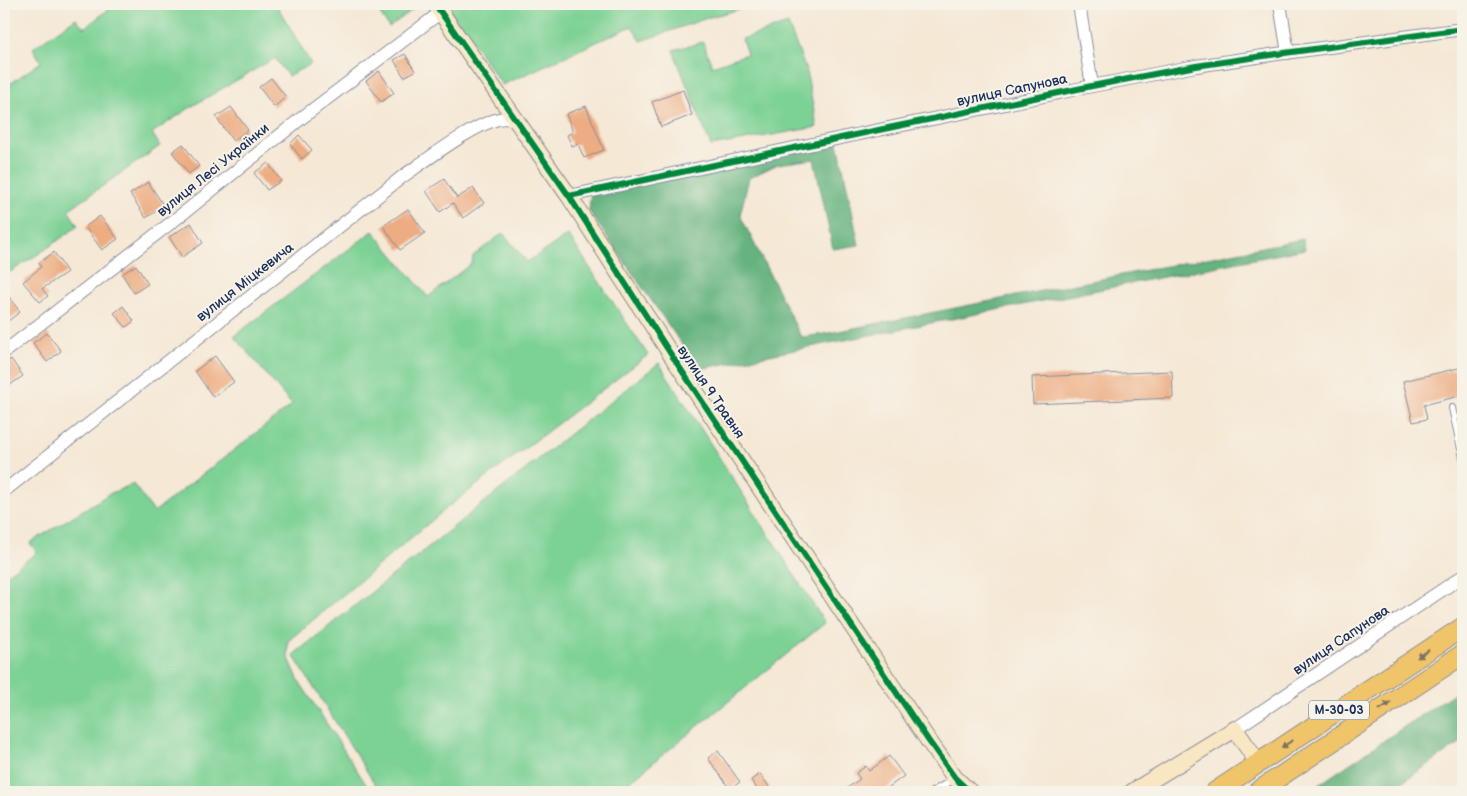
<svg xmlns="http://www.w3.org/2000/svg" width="1467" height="796" font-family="'Balsamiq Sans',sans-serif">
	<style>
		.green { fill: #7cd194; stroke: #4c8079 }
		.forest { fill: #65b37e; stroke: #40716e }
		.building { fill: #edac81 }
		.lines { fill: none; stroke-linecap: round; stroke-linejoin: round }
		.lane-casing { stroke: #888c9a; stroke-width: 8 }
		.street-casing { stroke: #888c9a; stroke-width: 14 }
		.secondary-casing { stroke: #888c9a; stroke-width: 18 }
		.primary-casing { stroke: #888c9a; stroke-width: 21 }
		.lane { stroke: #fff; stroke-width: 6 }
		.street { stroke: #fff; stroke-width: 12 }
		.secondary { stroke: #f9e7c3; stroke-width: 16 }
		.primary { stroke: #f0c469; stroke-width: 19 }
		.cycleway-casing { stroke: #f7f3e8; stroke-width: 9 }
		.cycleway { stroke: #00873e; stroke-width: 6 }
		.oneway { fill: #7b7263 }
		.labels { text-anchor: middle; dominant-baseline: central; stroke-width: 4; stroke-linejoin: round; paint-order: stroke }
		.shield { fill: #f7f3e8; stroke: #5d6a87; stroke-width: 1 }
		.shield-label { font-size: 12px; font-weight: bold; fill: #1b2f5e }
		.street-label { font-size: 14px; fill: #1b2f5e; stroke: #f7f3e8 }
	</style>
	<rect width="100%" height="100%" fill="#f7f3e8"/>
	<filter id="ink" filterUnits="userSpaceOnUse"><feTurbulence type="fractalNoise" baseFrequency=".02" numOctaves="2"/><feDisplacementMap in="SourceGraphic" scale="10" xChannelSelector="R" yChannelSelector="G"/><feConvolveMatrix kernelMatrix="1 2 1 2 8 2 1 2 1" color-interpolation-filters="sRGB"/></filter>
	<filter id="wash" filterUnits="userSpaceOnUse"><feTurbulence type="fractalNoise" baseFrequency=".0096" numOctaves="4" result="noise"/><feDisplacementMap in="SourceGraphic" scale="20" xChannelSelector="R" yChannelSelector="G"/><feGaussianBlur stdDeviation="1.12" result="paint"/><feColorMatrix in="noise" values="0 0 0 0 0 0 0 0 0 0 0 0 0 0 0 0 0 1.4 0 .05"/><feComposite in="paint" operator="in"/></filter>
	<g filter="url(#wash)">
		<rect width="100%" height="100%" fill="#f5e8d5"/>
		<!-- green -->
		<path class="green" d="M116,4H276L311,64L288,76L275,58L194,105L152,133L160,146L68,210L78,226L46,249L4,276V88L41,62L33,48L76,18L84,28Z
			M373,4H412L415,8L389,27Z
			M446,4H760L710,17L641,41L632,26L502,85Z
			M788,24L806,70L817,127L711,146L673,50L703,42L712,66L747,54L742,39Z
			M373,231L428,297L472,263L473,256L503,233L527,262L568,235L648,355L448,507L288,641V656L299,681L371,792H4V576L37,553L30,543L109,494L133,484L154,512L292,405L234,336Z
			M659,363L825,623L617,792H380L293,655Z"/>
		<!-- forest -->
		<path class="forest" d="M837,138L859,245L833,249L814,159L778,164L749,178L740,215L801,337L824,334L1303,239L1305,249L699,369L589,211L591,191Z
			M1463,687V741L1388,792H1308Z"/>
		<g id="blocks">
			<!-- building -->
			<path class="building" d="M405,54L415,71L404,77L394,60Z
				M379,71L394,93L381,102L366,81Z
				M271,78L286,97L274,107L259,87Z
				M683,90L692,115L661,127L652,102Z
				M586,106L604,150L584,158L578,144L572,146L567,135L573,132L566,114Z
				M231,107L248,130L233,141L216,117Z
				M299,135L312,150L302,159L290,144Z
				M183,144L199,166L189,174L172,152Z
				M268,163L281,181L267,190L254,173Z
				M444,179L457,198L473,188L484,203L463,218L453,203L440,212L426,191Z
				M148,182L164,206L146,218L130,194Z
				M408,209L425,233L400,250L383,226Z
				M100,216L118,239L102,250L85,227Z
				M191,223L203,243L182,257L169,237Z
				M54,252L67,272L42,289L48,296L40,302L23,282L41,267L39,263Z
				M136,265L148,284L134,293L122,274Z
				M4,290L20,312L4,324Z
				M123,306L134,321L126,327L114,313Z
				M47,333L61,351L47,362L33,343Z
				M215,356L234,382L213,397L195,371Z
				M11,359L23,376L10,385L4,377V364Z
				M1463,367V395L1424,405L1427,419L1413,422L1403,381Z
				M1172,371L1173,398L1033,404L1032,377Z
				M718,751L740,782L730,789L708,758Z
				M889,756L904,776L882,792H841L860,779L856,773L866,766L869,771Z
				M760,774L770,788L764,792H759L751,780Z"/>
		</g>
	</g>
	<g filter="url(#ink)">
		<use href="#blocks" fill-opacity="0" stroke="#888c9a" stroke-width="1"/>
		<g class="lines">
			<!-- lane casing -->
			<g class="lane-casing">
				<path id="lane" d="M1452,408L1463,458
					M932,792L954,779"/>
			</g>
			<!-- street casing -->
			<g class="street-casing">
				<path id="street" d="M1079,4L1092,86
					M1280,4L1288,53
					M569,196L869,132L1092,86L1196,66L1277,54L1463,29
					M4,352L190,208L299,120L441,12
					M4,491L402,177C424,162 480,119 505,118C509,118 513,120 517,120
					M1235,729L1463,576"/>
			</g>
			<!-- secondary casing -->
			<g class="secondary-casing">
				<path id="secondary" d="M435,4L569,196L672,356L928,740L955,778L970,792
					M1132,792L1235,729L1258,763"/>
			</g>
			<!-- primary casing -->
			<g class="primary-casing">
				<path id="primary" d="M1215,792L1463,627
					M1257,792L1463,654"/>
			</g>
			<!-- lane -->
			<use href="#lane" class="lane"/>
			<!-- street -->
			<use href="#street" class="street"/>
			<!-- secondary -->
			<use href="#secondary" class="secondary"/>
			<!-- primary -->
			<use href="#primary" class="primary"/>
			<!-- cycleway casing -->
			<g class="cycleway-casing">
				<path id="cycleway" d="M435,4L569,196L672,356L928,740L955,778L970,792
					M569,196L869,132L1092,86L1196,66L1277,54L1463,29"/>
			</g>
			<!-- cycleway -->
			<use href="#cycleway" class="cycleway"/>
		</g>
		<!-- one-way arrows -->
		<defs><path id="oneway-solid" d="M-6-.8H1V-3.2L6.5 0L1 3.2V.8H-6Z" transform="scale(1.25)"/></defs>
		<g class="oneway">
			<use href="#oneway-solid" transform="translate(1423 654) rotate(146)"/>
			<use href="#oneway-solid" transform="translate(1385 706) rotate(-34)"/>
			<use href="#oneway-solid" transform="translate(1287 744) rotate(146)"/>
		</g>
	</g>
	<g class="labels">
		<!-- shield labels -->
		<rect class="shield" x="1309" y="700.5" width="60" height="19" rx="4"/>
		<g class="shield-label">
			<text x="1339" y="710">М-30-03</text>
		</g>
		<!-- street labels -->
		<g class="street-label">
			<text transform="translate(1012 90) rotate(-12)">вулиця Сапунова</text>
			<text transform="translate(213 170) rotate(-39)">вулиця Лесі Українки</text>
			<text transform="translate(245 282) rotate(-38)">вулиця Міцкевича</text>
			<text transform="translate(711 392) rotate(56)">вулиця 9 Травня</text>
			<text transform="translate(1341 640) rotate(-34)">вулиця Сапунова</text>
		</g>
	</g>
	<!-- margin -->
	<rect width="1467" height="796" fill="none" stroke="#f7f3e8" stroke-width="20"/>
</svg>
